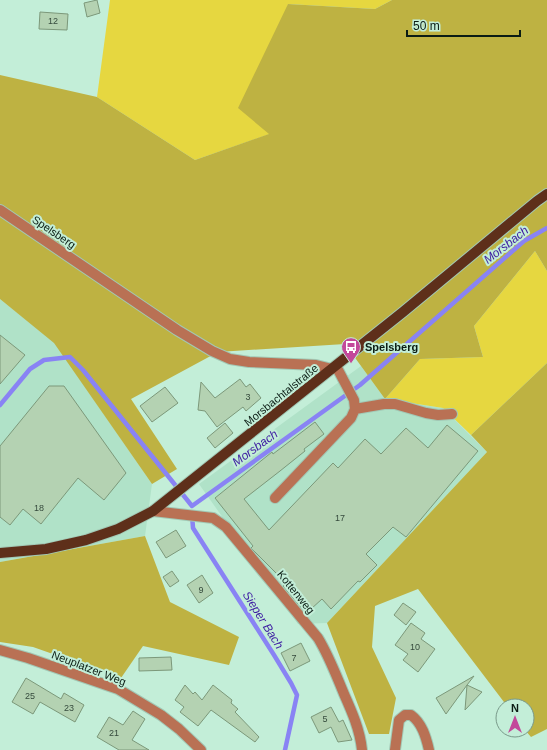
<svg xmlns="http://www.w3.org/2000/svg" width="547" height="750" font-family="Helvetica,sans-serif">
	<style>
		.built { fill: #b0e2c8 }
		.green { fill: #e6d740 }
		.forest { fill: #beb242 }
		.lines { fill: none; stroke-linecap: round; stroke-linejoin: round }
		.stream { stroke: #8983f4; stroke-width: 4.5 }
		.building { fill: #b4d2b2; stroke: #7c987a }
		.minor-casing { stroke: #a2c8b5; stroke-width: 12 }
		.major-casing { stroke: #a2c8b5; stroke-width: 12 }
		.minor { stroke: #b97154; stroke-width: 10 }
		.major { stroke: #5e2f1a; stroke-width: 10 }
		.labels { text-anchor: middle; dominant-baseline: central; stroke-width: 4; stroke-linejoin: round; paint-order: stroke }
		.number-label { font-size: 9px; fill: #354a3c }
		.street-label { font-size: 11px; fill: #0b1c14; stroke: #c3eed8 }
		.poi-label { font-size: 11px; font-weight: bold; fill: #0b1c14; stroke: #c3eed8; text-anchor: start }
		.water-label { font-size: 12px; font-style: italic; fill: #3d1ca2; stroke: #c3eed8 }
	</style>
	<rect width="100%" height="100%" fill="#c3eed8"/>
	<!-- built -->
	<path class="built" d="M0,299L54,342L152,484L145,536L0,562Z
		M361,366L385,399L443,408L487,452L327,623L298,624L199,484Z"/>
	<!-- green -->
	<path class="green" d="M110,0H392L375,9L288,4L270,134L195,160L97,97Z
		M535,251L547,271V363L471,435L443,408L385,399L420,359L483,357L474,326Z"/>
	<!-- forest -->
	<path class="forest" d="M392,0H547V271L535,251L474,326L483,357L420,359L385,399L345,344L218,352L131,399L177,469L152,484L54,343L0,299V75L97,97L195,160L269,134L238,108L288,4L375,9Z
		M547,363V729L531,737L525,730H527V706H507L418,589L375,606L372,647L396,698L389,734H369L327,623L487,452L471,435Z
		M145,536L170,602L239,637L229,665L143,646L121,678L33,647L0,642V562Z"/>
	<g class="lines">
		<!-- stream -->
		<path class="stream" d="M0,405L30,369L44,360L70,357L83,370L192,506L360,385L524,241L547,228
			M192,515L193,528L274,655L291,683L297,695L285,750"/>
	</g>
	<!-- building -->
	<path class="building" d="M97,0L100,13L87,17L84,3Z
		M40,12L68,14L67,30L39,29Z
		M0,335L25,355L0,384Z
		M240,379L246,387L250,384L261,398L246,411L243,407L217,427L205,411L198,410L201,382L215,398Z
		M49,386H64L126,473L104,500L78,478L41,524L23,509L10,525L0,517V446Z
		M165,387L178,403L152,422L140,406Z
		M315,422L324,434L304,449L305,451L280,471L244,499L269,530L333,463L338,468L365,439L381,454L406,428L428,448L447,425L478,451L406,537L393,527L366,554L377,565L360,582L358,581L331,609L322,599L311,609L309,607L304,611L283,586L286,583L251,548L253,546L215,498L272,452L273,454Z
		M225,423L233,433L215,448L207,438Z
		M176,530L186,546L166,558L156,542Z
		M172,571L179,581L170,587L163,577Z
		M202,575L213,593L199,603L187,585Z
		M403,603L416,612L406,625L394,615Z
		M411,623L425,633L421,639L435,649L418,672L403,660L408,654L395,645Z
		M301,643L310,661L290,671L281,653Z
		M171,657L172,670L139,671V658Z
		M474,676L467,685L482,692L465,710L467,685L446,714L436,698Z
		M26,678L61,699L64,693L84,705L75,722L40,702L33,714L12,702Z
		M185,685L193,694L195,692L202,700L213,685L232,700L231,703L238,709L235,712L259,737L255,742L211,710L198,726L180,712L184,707L175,700Z
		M331,707L339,722L343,720L352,740L338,742L331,727L319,733L311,717Z
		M133,711L145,719L132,740L149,750H119L97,737L109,717L123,725Z"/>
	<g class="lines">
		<!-- minor casing -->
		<g class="minor-casing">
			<path id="minor" d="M0,210L177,330L212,351L230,359L249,362L316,365L332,369
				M355,409L384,404H395L426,413L438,415L452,414
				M275,498L351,418L355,409L354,400L336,366
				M153,511L213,518L226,527L318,638C329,656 336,675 344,694C352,712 360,730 362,750
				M0,650L28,658L118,689L161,715L179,729L201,750
				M395,750L399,720L405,715H411C422,723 426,737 429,750"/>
		</g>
		<!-- major casing -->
		<g class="major-casing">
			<path id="major" d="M0,553L46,549L86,540L118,529L153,511L403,312L537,201L547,194"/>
		</g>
		<!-- minor -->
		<use href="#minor" class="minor"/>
		<!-- major -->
		<use href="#major" class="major"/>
	</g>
	<!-- icons -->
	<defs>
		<g id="bus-pin" transform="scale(1)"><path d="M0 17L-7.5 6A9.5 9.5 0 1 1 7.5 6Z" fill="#c3489a" stroke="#c3eed8"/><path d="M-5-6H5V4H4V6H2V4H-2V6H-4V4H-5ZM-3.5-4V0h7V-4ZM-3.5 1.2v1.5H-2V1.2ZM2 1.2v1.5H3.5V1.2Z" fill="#fff"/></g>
	</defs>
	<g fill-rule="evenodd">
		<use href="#bus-pin" x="351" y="347"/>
	</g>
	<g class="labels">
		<!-- number labels -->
		<g class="number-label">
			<text x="53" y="21">12</text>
			<text x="248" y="397">3</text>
			<text x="39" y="508">18</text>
			<text x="340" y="518">17</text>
			<text x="201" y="590">9</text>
			<text x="415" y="647">10</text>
			<text x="294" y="658">7</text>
			<text x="30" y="696">25</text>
			<text x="69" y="708">23</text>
			<text x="325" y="719">5</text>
			<text x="114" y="733">21</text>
		</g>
		<!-- street labels -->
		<g class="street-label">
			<text transform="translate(54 232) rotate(34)">Spelsberg</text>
			<text transform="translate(281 395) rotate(-39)">Morsbachtalstraße</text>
			<text transform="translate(296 592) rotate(51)">Kottenweg</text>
			<text transform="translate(89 668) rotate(21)">Neuplatzer Weg</text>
		</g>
		<!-- poi labels -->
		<g class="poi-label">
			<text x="365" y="347">Spelsberg</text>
		</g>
		<!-- water labels -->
		<g class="water-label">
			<text transform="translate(506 245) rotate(-38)">Morsbach</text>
			<text transform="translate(255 448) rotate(-36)">Morsbach</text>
			<text transform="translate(263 620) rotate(58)">Sieper Bach</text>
		</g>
	</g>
	<!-- north arrow -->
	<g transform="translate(515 718)"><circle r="19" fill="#c3eed8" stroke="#799a8a"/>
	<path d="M0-3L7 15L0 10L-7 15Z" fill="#c3489a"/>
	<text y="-6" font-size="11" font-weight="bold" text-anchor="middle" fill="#0b1c14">N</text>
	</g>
	<!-- scale -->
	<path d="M407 30v6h113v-6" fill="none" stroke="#0b1c14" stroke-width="2"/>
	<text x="413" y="30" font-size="12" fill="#0b1c14" stroke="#c3eed8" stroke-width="3" paint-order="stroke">50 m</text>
</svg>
